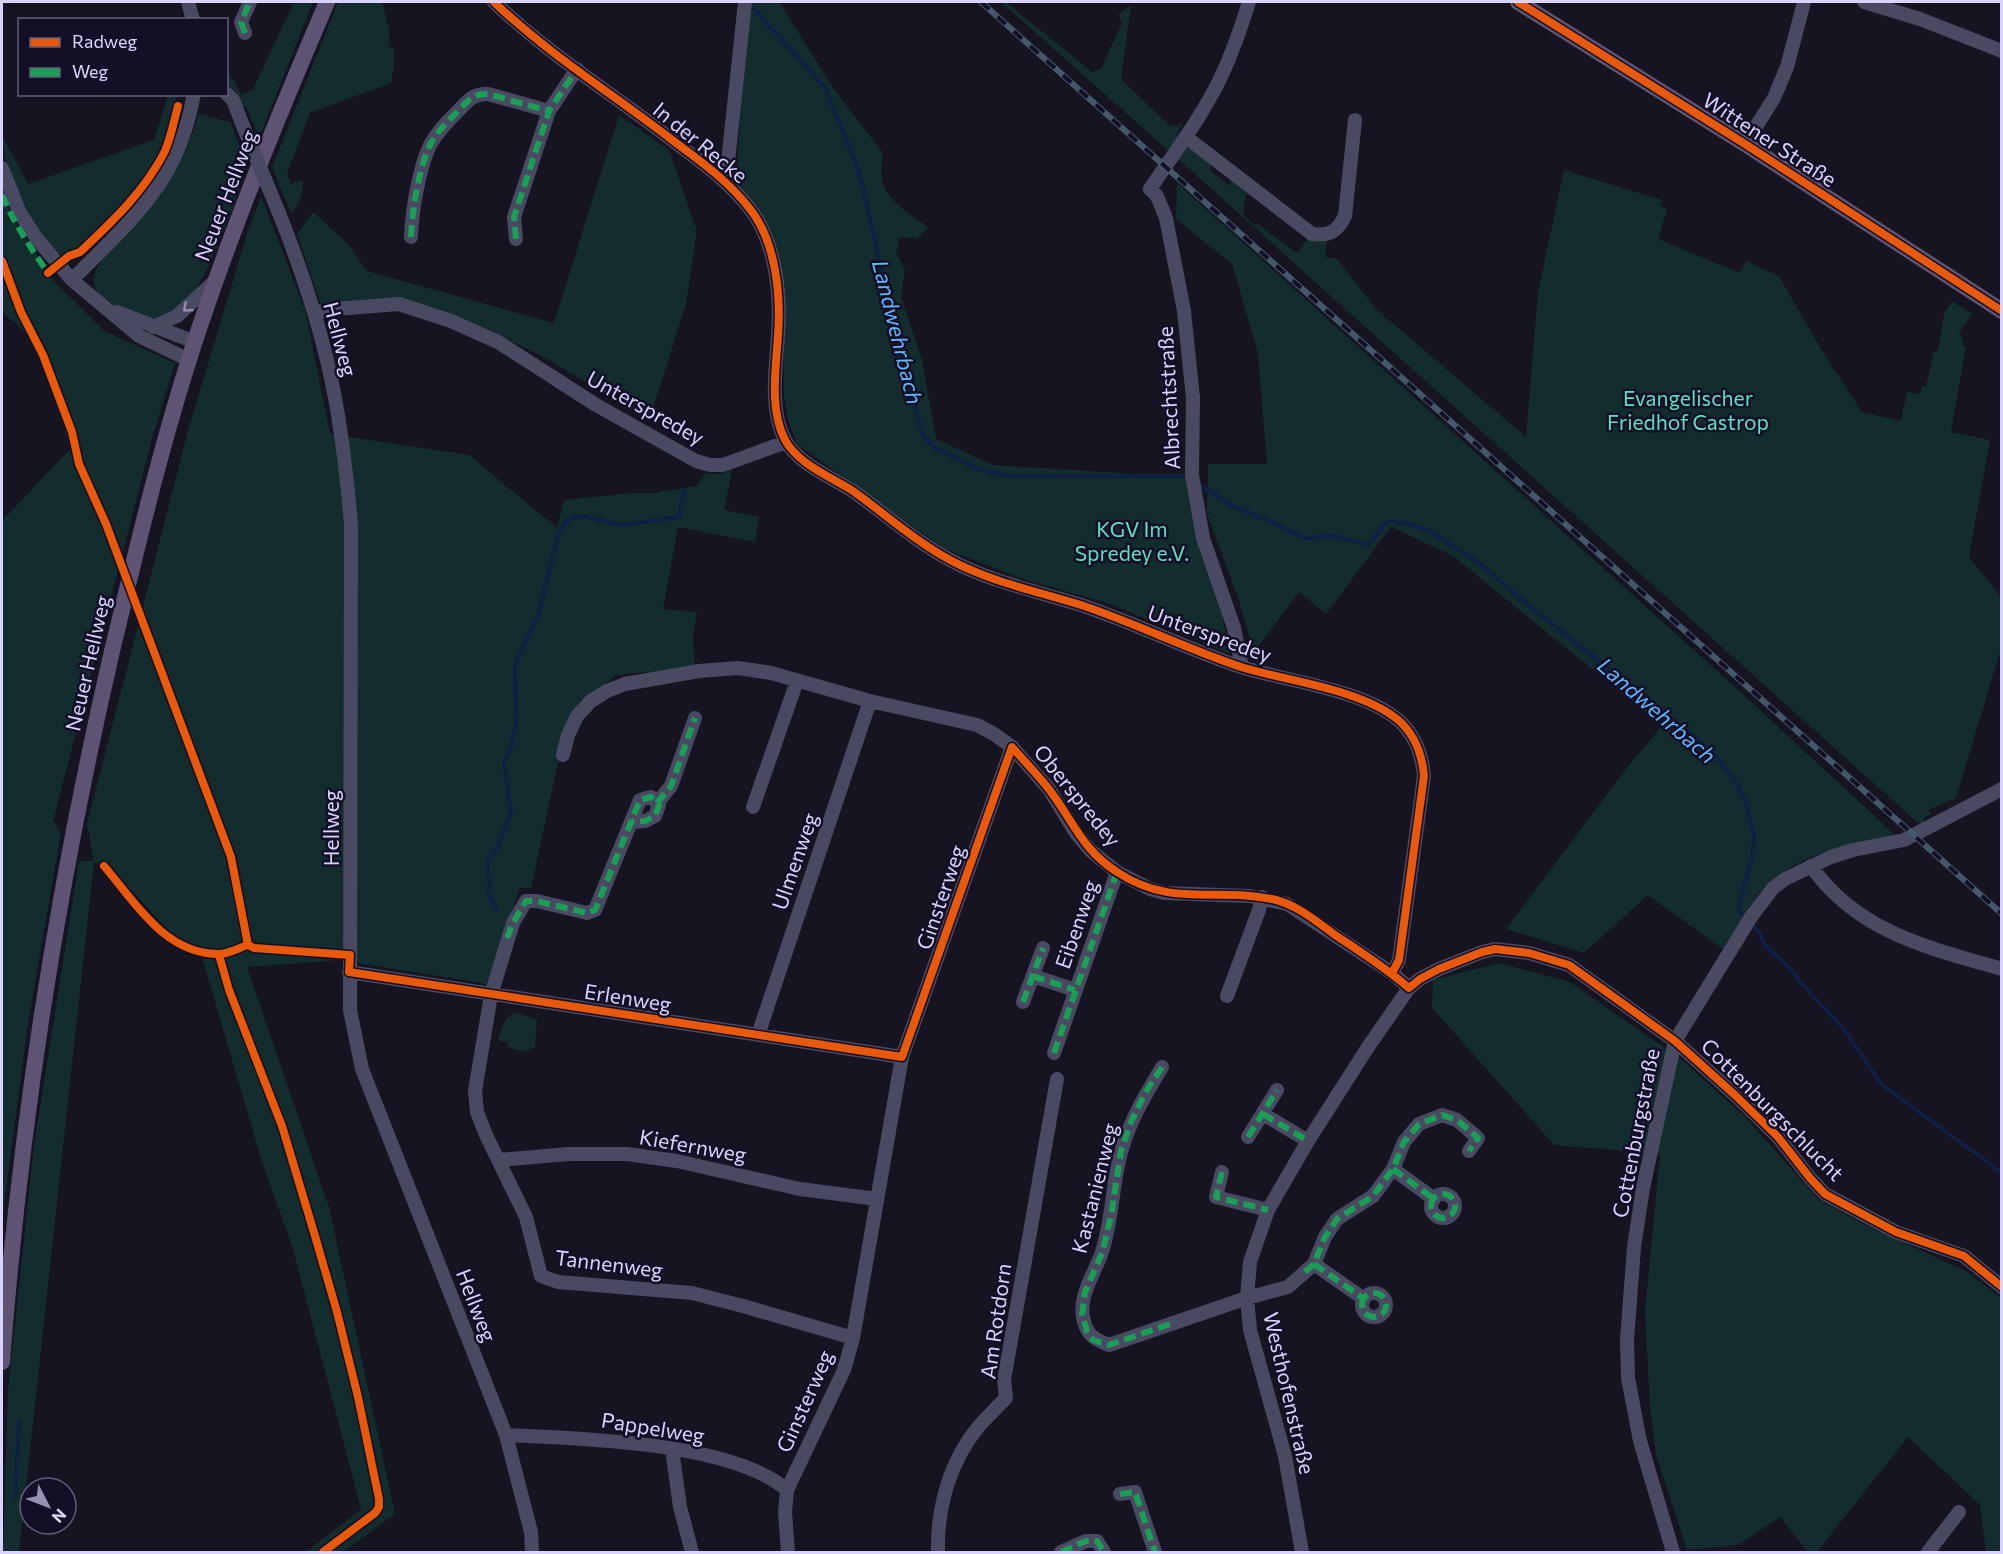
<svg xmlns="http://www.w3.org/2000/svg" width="2003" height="1554" font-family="Commissioner,sans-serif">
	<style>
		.green { fill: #132c2d }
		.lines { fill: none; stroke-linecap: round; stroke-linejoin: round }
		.stream { stroke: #0d2144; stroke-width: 4 }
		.minor { stroke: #4a4962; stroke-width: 14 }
		.major { stroke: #5e5373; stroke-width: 16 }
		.rail-casing { stroke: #43596b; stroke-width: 6 }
		.rail { stroke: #130f26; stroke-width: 4; stroke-dasharray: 11; stroke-linecap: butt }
		.minor-bridge { stroke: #4a4962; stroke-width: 14 }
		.quiet { stroke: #1a9f57; stroke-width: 6; stroke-dasharray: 12 6; stroke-linecap: butt }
		.cycleway-casing { stroke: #130f26; stroke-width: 11 }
		.cycleway { stroke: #e8590c; stroke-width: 8 }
		.oneway { stroke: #928eb0 }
		.labels { text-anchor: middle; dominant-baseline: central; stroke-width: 5; stroke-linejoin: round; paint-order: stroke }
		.street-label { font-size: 21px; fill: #d9d4ff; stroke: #130f26 }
		.park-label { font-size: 21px; fill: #5fe0c0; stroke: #130f26 }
		.water-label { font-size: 22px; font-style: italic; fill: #62b6ff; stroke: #130f26 }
	</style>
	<rect width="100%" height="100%" fill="#161421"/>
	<!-- green -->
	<path class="green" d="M294,2H313L259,138L246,106L243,107L236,92L227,84L226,72L234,81L241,95L253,89Z
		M338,2H382L389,29V47H394V66L391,83L310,113L287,174L291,184L302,180C305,191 299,205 291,213L272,167Z
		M740,2H779L836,92L883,153C882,160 881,167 881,173C882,199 910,214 928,227L917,239L900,237L896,253L905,270L901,297L922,360L936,439L993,465L1186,477L1221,609L1230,654L1110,604L1020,578L943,548L797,444L788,420L784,396L783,286L736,185L747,8Z
		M1001,2H1006L1092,72L1101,69L1122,23L1118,15L1131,5L1121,79L1168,124L1176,126L1183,122L1177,134L1178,142L1171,153Z
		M168,95H177L165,146L146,179L131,199L85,246L65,257C35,240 2,169 2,135L28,184L154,140Z
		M199,114L230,122L248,166C234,201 208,286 180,308C161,323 139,320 120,309C107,302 91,293 94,276C97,256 148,212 162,192C178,169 191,141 199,114Z
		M619,115L669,150L697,231L686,304L649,421L546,358L486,329L393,300L321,305L297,234L313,212L347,243L367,271L554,323Z
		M1191,146L1210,161L1211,171L1230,186L1231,179L1246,192L1243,214L1254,225L1258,224L1297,253L1309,237L1327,239L1325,257L1335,258L1340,263L1376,309L1526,437L1538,292L1564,170L1662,200L1660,206L1667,209L1658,239L1740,273L1746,261L1779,276L1821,349L1862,412L1901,421L1907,392L1920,394L1922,386H1926L1934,351H1938L1944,314L1952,301L1972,314L1959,333L1964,341L1962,345L1966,346L1951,432L1990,440L1969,557L2001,597L2002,645L1956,798L1928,810L1932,814L1923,818L1925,822L1919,824L1178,159L1185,148Z
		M1177,183L1748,699L1895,835C1855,842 1788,857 1761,891C1747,909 1736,930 1723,949L1648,895L1584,953L1506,929L1625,770L1662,726L1453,556L1391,527L1326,614L1299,592L1254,652L1238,598L1207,514L1208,464H1267L1258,353L1232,264L1176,219Z
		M2,185L13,217L54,281L104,331L175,363L152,439L53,821L61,833L28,1023L2,1221V521L70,449C62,419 45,357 26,334C19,326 9,319 2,311Z
		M261,196L305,310L330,434L469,455L557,528L564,500L630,493H653L697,486L705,473L720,474L732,470L724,510L759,517L755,542L678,527L663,609L697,612L693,636L695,668L615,675L571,718L559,758L531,888H520L487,984L339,960L247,967L329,1207L395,1514L343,1552H306L361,1509L293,1249L262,1162L199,947C166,936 154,913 131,890C121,879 106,869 94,862L19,1552H3L8,1390L34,1145L79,861H94L87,824L189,427L248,231Z
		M1499,963L1570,982L1682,1060L1745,1117L1818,1199L1863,1224L1966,1271L2001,1298V1552H1986L1980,1505L1908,1437L1817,1552H1808L1780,1517L1738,1545L1687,1550L1656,1455L1650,1407L1645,1311L1660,1154L1554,1145L1432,1008L1433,980Z
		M515,1012L537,1020L535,1047L524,1052L507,1047L508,1043L498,1040C502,1027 503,1019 515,1012Z"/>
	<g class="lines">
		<!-- stream -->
		<path class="stream" d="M748,7L755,10L825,88L855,161L863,187L898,345L923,435L935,448L978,469L1009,476H1184
			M1199,485L1233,506L1276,524L1296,535L1305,538L1333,536L1367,544L1373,540L1384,524L1391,521L1405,523L1428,530L1484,567L1534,610L1694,736L1719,760L1733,778L1745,800L1754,835L1753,853L1738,910L1759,932L1764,944L1794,973L1800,982L1843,1028L1881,1084L2002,1173
			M497,911L488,891L490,882L487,868L488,860L496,850L511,814L504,762L511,747L516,724L515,665L538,616L559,531L567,521L576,517H588L621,525L679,517L684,491
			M15,1496L19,1421"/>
		<!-- minor -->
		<path class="minor" d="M188,2L193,20
			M494,2C549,55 616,96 676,143C703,163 729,182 750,209C776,242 781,295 778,335C776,369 769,409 785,440C798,464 831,477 853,491C885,514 915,541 950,560C991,582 1036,591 1081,605C1135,623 1187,649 1241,667C1286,681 1360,689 1397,719C1415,734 1422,753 1424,776L1399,960L1392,973
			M1864,2L1920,19L2002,51
			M245,33L241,22L250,2
			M226,93L233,100L243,126
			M1186,137L1312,234C1329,236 1337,232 1345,216L1355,120
			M1745,144L1774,98L1787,67L1804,2
			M2,168L20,213L37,239L72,280L139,336L189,360
			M726,181L745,2
			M279,213C305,278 327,346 338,415C344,452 348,488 351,525L350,1010L362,1069L506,1435L531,1532L532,1552
			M411,237C412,211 419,168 430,145C437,132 447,122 457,112C467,102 473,93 488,94L549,111
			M516,239L514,217L549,111L577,69
			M72,280C106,245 152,205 173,160C183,140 190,116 194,94
			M117,312L195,342
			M314,313L335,309L399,304L451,321L498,342L596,405L696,461L710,465H723L786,442
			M153,327L177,316L214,282
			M1242,667L1234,628L1203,538L1192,475L1193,398L1184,311L1166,218L1157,196L1150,189C1174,153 1201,118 1220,79C1232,54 1241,28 1249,2
			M563,755L568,735L577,716L591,701L607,691L625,684L699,671L738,668L771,673L870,701L977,725L994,734L1012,747L1049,789L1076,833L1091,851L1117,872L1150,889L1164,893L1250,896L1287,904L1392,973L1409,988
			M657,803L671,786L695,718
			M753,807L797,681
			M632,822L645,821L655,816L659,805L651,797L640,800L595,910L587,913L537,901H526L513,923L491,995L475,1091L477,1112L486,1135L526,1217L541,1276L558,1282L692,1293L743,1306L853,1338
			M1811,866C1857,932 1929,948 2002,969
			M349,972L902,1057
			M1033,976L1075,990
			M1227,996L1259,910L1262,897
			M1023,1002L1043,948
			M758,1035L870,701
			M1054,1053L1117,872
			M1162,1067C1146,1094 1131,1118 1122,1149C1112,1182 1113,1218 1102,1252C1095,1273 1079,1294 1083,1317C1086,1334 1093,1339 1109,1345L1247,1298L1288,1287L1314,1264L1325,1237L1337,1219L1373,1196L1393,1169L1404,1142L1419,1124L1442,1115L1457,1120L1478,1138L1469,1151
			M1263,1114L1308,1141
			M1248,1137L1277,1090
			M499,1160L569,1154H627L677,1161L800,1189L877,1199
			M1393,1169L1434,1199
			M1222,1172L1216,1197L1268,1210
			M1431 1206a12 12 0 1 1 24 0a12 12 0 1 1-24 0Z
			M1314,1264L1364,1299
			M1362 1305a12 12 0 1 1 24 0a12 12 0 1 1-24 0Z
			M506,1435C578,1438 732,1442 787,1490
			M672,1449L680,1507L692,1552
			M1120,1494L1135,1492L1155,1552
			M788,1552L785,1512L787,1490L844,1370L853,1338L902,1057L1012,747
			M938,1552C937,1507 950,1460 980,1425C988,1416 997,1407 1006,1398L1004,1380L1057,1079
			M1061,1552L1086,1541H1097L1104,1552
			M1302,1552L1285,1456L1250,1330L1247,1298L1250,1262L1268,1210L1308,1141L1368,1047L1409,988L1420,979L1439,969L1482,952L1495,949L1529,953L1569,965L1675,1041L1736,1096L1778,1137L1810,1178L1825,1194L1896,1232L1964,1256L2002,1287
			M1673,1552L1640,1441L1628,1378L1627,1340L1634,1247L1643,1188L1675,1041L1751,917L1773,888L1785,879L1831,857L1853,850L1904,840L2002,789
			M1928,1552L1959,1512"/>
		<!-- major -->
		<path class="major" d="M1518,2L1745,144L2002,311
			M2,1362C20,1123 58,885 112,651C137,548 161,445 194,344C232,228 279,114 327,2"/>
		<!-- rail casing -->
		<g class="rail-casing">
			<path id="rail" d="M981,2L2002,914"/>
		</g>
		<!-- rail -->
		<use href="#rail" class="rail"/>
		<!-- minor-bridge -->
		<path class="minor-bridge" d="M243,126L279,213"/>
		<!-- quiet -->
		<path class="quiet" d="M245,33L241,22L250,2
			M2,195C14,223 30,247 48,273L52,270
			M411,237C412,211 419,168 430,145C437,132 447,122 457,112C467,102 473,93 488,94L549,111
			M516,239L514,217L549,111L577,69
			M657,803L671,786L695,718
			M507,938L513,923L526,901H537L587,913L595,910L640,800L651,797L659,805L655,816L645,821L632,822
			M1033,976L1075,990
			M1023,1002L1043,948
			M1054,1053L1117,872
			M1162,1067L1145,1093L1131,1122L1121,1151L1111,1216L1102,1253L1085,1292L1082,1315L1087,1331L1093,1340L1109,1345L1170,1324
			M1263,1114L1308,1141
			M1248,1137L1277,1090
			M1393,1169L1434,1199
			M1222,1172L1216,1197L1268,1210
			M1431 1206a12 12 0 1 1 24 0a12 12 0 1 1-24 0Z
			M1314,1264L1364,1299
			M1305,1272L1314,1264L1325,1237L1337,1219L1373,1196L1393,1169L1404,1142L1419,1124L1442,1115L1457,1120L1478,1138L1469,1151
			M1362 1305a12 12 0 1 1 24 0a12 12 0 1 1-24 0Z
			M1120,1494L1135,1492L1155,1552
			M1061,1552L1086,1541H1097L1104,1552"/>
		<!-- cycleway casing -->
		<g class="cycleway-casing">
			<path id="cycleway" d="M494,2C549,55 616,96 676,143C703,163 729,182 750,209C776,242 781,295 778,335C776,369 769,409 785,440C798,464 831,477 853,491C885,514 915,541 950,560C991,582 1036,591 1081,605C1135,623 1187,649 1241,667C1286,681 1360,689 1397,719C1415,734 1422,753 1424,776L1399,960L1392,973
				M1518,2L1745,144L2002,311
				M2,261L21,312L43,355L72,432L79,464L106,524L231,857L248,945
				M48,273L69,256L80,252C112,222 145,191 165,151C171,137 174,121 178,106
				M104,866C134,901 164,953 217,954C227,955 238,948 248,945L254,948L350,955L349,972L902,1057L1012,747C1024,761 1037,774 1048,788C1073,820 1081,849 1117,872C1171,908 1215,887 1272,899C1296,904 1316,921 1335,935C1361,952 1386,968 1409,988L1420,979L1439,969L1482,952L1495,949L1529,953L1569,965L1675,1041L1736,1096L1778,1137L1810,1178L1825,1194L1896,1232L1964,1256L2002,1287
				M219,955L229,990L282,1126L315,1236L337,1312L358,1397L379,1499V1507L375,1513L323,1552"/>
		</g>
		<!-- cycleway -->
		<use href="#cycleway" class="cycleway"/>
	</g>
	<!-- one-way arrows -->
	<defs><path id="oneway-chevron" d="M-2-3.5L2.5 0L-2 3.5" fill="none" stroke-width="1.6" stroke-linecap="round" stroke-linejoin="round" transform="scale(1.5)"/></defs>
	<use class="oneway" href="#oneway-chevron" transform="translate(187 308) rotate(139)"/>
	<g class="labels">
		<!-- street labels -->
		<g class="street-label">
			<text transform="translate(1770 139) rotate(33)">Wittener Straße</text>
			<text transform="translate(701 142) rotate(39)">In der Recke</text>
			<text transform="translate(225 195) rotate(-69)">Neuer Hellweg</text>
			<text transform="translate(341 339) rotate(75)">Hellweg</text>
			<text transform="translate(1168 398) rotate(-93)">Albrechtstraße</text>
			<text transform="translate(646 407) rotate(29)">Unterspredey</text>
			<text transform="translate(1210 633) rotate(20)">Unterspredey</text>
			<text transform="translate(87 663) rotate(-77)">Neuer Hellweg</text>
			<text transform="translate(1078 795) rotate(51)">Oberspredey</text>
			<text transform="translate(330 828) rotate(-90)">Hellweg</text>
			<text transform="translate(794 861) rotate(-71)">Ulmenweg</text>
			<text transform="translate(940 897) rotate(-71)">Ginsterweg</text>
			<text transform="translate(1076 924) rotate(-71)">Eibenweg</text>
			<text transform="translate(628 997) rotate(9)">Erlenweg</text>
			<text transform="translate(1773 1109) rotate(45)">Cottenburgschlucht</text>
			<text transform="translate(1635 1133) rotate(-79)">Cottenburgstraße</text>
			<text transform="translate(693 1145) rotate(10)">Kiefernweg</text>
			<text transform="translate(1094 1188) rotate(-76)">Kastanienweg</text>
			<text transform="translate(609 1263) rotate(7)">Tannenweg</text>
			<text transform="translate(477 1305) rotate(69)">Hellweg</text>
			<text transform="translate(995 1321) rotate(-82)">Am Rotdorn</text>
			<text transform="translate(1290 1393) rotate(77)">Westhofenstraße</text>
			<text transform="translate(804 1401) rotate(-66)">Ginsterweg</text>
			<text transform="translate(653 1427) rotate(9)">Pappelweg</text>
		</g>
		<!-- park labels -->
		<g class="park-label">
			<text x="1688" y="397">Evangelischer<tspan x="1688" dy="24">Friedhof Castrop</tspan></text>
			<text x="1132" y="528">KGV Im<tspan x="1132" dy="24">Spredey e.V.</tspan></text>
		</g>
		<!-- water labels -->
		<g class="water-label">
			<text transform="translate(898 332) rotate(76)">Landwehrbach</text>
			<text transform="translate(1657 710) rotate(41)">Landwehrbach</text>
		</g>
	</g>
	<!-- border -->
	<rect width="2003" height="1554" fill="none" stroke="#d9d4ff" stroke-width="6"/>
	<!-- legend -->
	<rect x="18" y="18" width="210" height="78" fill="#130f26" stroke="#625e7d" stroke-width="1.5"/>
	<rect x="30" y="38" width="30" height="9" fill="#e8590c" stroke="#625e7d" stroke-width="1.5"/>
	<text x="72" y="48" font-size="18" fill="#d9d4ff">Radweg</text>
	<rect x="30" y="68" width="30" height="9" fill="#1a9f57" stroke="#625e7d" stroke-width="1.5"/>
	<text x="72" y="78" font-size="18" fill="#d9d4ff">Weg</text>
	<!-- north arrow -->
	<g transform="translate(48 1506) rotate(132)"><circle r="28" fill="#130f26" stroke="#625e7d" stroke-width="1.5"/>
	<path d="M0-4.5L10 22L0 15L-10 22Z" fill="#9591b1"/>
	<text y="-9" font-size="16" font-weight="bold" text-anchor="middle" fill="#d9d4ff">N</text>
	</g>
</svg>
